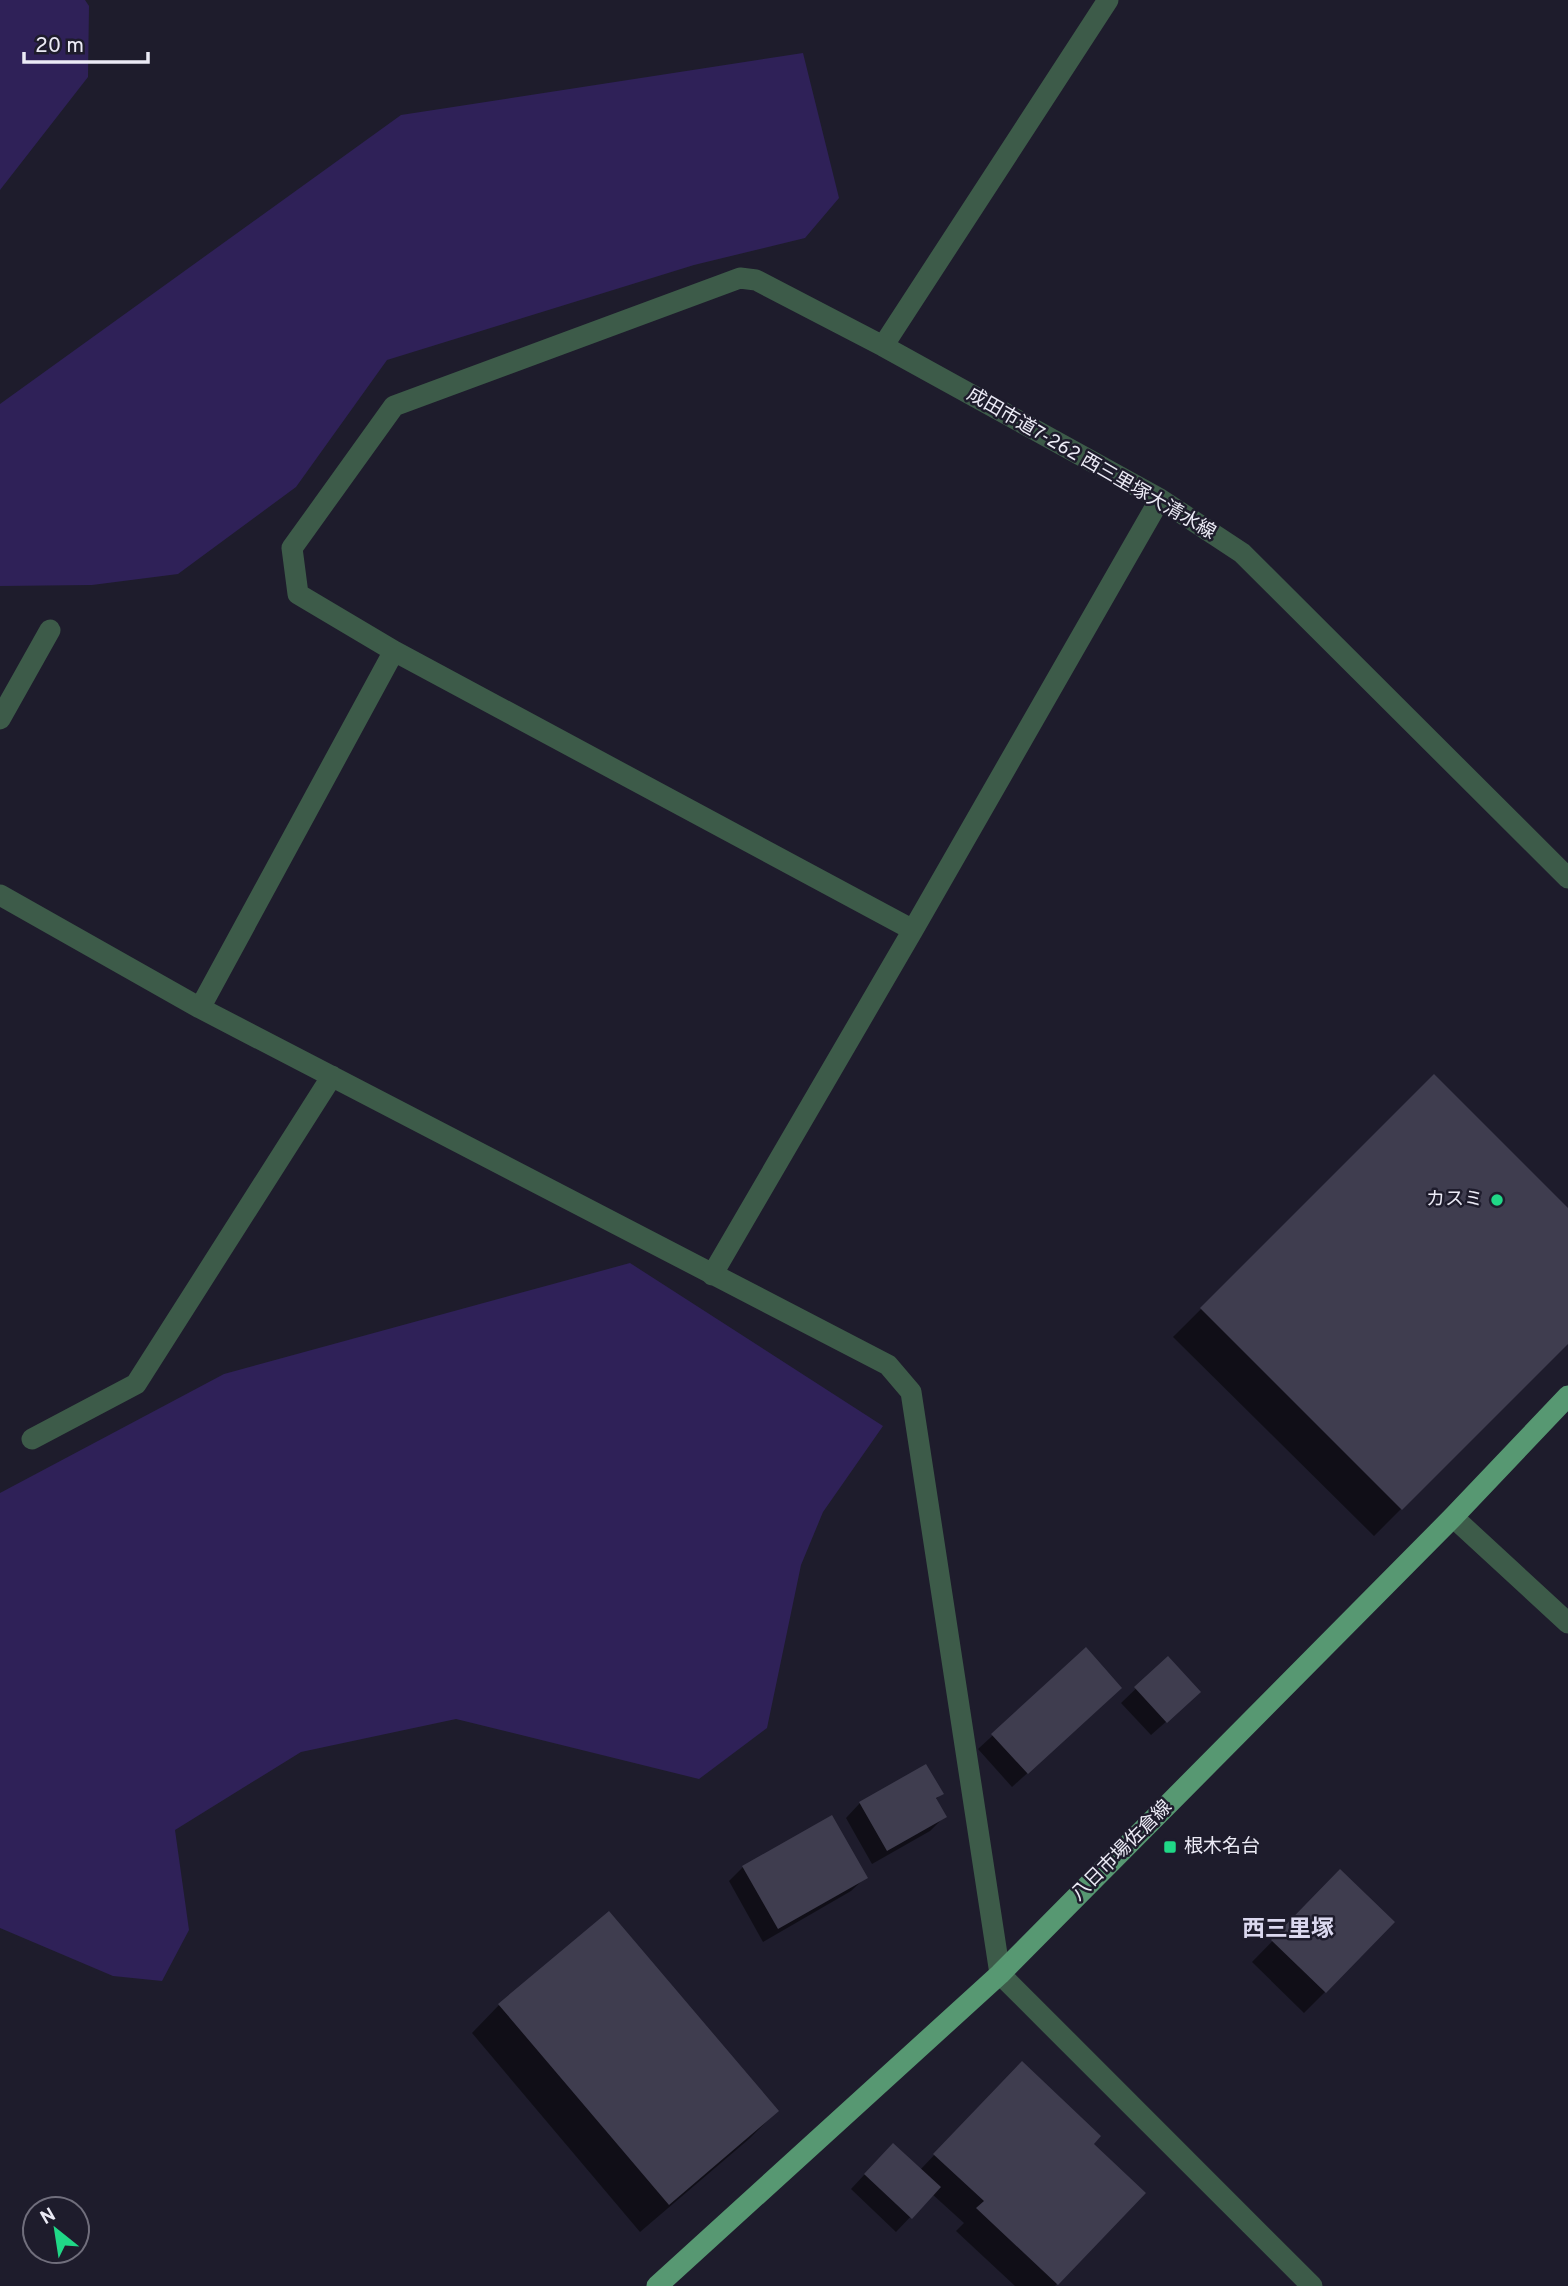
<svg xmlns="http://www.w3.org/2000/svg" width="1568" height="2286" font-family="Overpass,'Noto Sans JP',sans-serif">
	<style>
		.green { fill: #2f2158 }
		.shadow { fill: #0007 }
		.building { fill: #3f3d4f }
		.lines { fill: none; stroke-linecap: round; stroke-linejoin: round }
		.minor { stroke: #3d5b49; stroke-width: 21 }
		.major { stroke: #579872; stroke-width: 21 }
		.poi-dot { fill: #20d887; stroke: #1e1c2c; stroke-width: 2.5 }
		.labels { text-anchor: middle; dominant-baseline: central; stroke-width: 5; stroke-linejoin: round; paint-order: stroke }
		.street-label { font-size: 19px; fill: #ebeaf5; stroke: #1e1c2c }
		.poi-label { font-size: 19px; fill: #ebeaf5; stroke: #1e1c2c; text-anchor: end }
		.quarter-label { font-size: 23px; font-weight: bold; fill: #dbd8ef; stroke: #1e1c2c }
	</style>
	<rect width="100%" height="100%" fill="#1e1c2c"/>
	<!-- green -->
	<path class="green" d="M0,0H85L89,6L88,77L0,190Z
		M803,53L839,198L805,238L694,265L387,360L296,487L178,574L92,585L0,586V404L401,115Z
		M630,1263L883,1426L823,1512L801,1565L767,1728L699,1779L456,1719L301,1752L175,1830L189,1930L162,1981L113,1976L0,1928V1493L224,1374Z"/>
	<!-- shadow -->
	<path class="shadow" d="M1434,1077L1568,1210V1342L1374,1536L1173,1337Z
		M1086,1650L1106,1702L1012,1787L978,1749Z
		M1168,1658L1184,1706L1151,1735L1121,1703Z
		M941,1794L935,1800L944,1817L930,1831L872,1864L846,1818L860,1803Z
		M743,1867L866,1877L851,1891L763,1942L729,1881Z
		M1340,1872L1325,1992L1304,2013L1252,1962Z
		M499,2005L777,2111L749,2139L640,2232L472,2033Z
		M1001,2085L1144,2193L1055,2286H1015L956,2231L964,2223L932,2194L896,2232L851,2189L879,2159L920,2170Z"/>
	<!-- building -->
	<path class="building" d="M1434,1074L1568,1208V1344L1402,1510L1200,1308Z
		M1086,1647L1122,1688L1028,1774L991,1734Z
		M1168,1656L1201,1692L1167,1723L1134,1687Z
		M926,1764L944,1794L936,1798L947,1817L887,1851L859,1802Z
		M832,1815L868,1878L778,1929L742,1866Z
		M1340,1869L1395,1922L1326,1993L1271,1940Z
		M609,1911L779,2111L669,2205L498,2004Z
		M1022,2061L1101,2136L1094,2144L1146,2193L1058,2285L976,2208L984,2201L933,2154Z
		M893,2143L941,2187L912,2219L864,2174Z"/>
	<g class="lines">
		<!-- minor -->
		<path class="minor" d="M883,346L1108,0
			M0,719L50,630
			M0,895L200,1008L888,1365L911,1392L1000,1974L1312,2286
			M913,930L394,651L298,594L292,548L394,406L740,278L756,280L883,346L1160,499L1242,553L1568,878
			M200,1008L394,651
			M712,1275L913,930L1160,499
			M32,1439L136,1384L332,1076
			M1453,1517L1568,1623"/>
		<!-- major -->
		<path class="major" d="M657,2286L1000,1974L1453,1517L1568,1396"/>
	</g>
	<!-- markers -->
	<g class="poi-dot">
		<circle cx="1497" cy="1200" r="7"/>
		<rect x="1163" y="1840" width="14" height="14" rx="3.5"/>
	</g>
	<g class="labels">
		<!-- street labels -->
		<g class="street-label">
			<text transform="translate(1091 464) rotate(30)">成田市道7-262 西三里塚大清水線</text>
			<text transform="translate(1122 1851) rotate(-45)">八日市場佐倉線</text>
		</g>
		<!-- poi labels -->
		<g class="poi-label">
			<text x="1483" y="1200">カスミ</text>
			<text x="1184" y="1847" text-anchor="start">根木名台</text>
		</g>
		<!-- quarter labels -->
		<g class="quarter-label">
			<text x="1288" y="1930">西三里塚</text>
		</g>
	</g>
	<!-- north arrow -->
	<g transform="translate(56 2230) rotate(330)"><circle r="33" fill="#1e1c2c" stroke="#706e7c" stroke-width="2"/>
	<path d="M0-5L12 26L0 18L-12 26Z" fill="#20d887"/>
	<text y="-10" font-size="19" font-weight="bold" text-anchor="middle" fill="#ebeaf5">N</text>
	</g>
	<!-- scale -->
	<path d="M24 52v10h124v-10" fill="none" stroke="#ebeaf5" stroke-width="3.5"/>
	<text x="35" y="52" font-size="21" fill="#ebeaf5" stroke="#1e1c2c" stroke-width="5" paint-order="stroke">20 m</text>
</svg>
